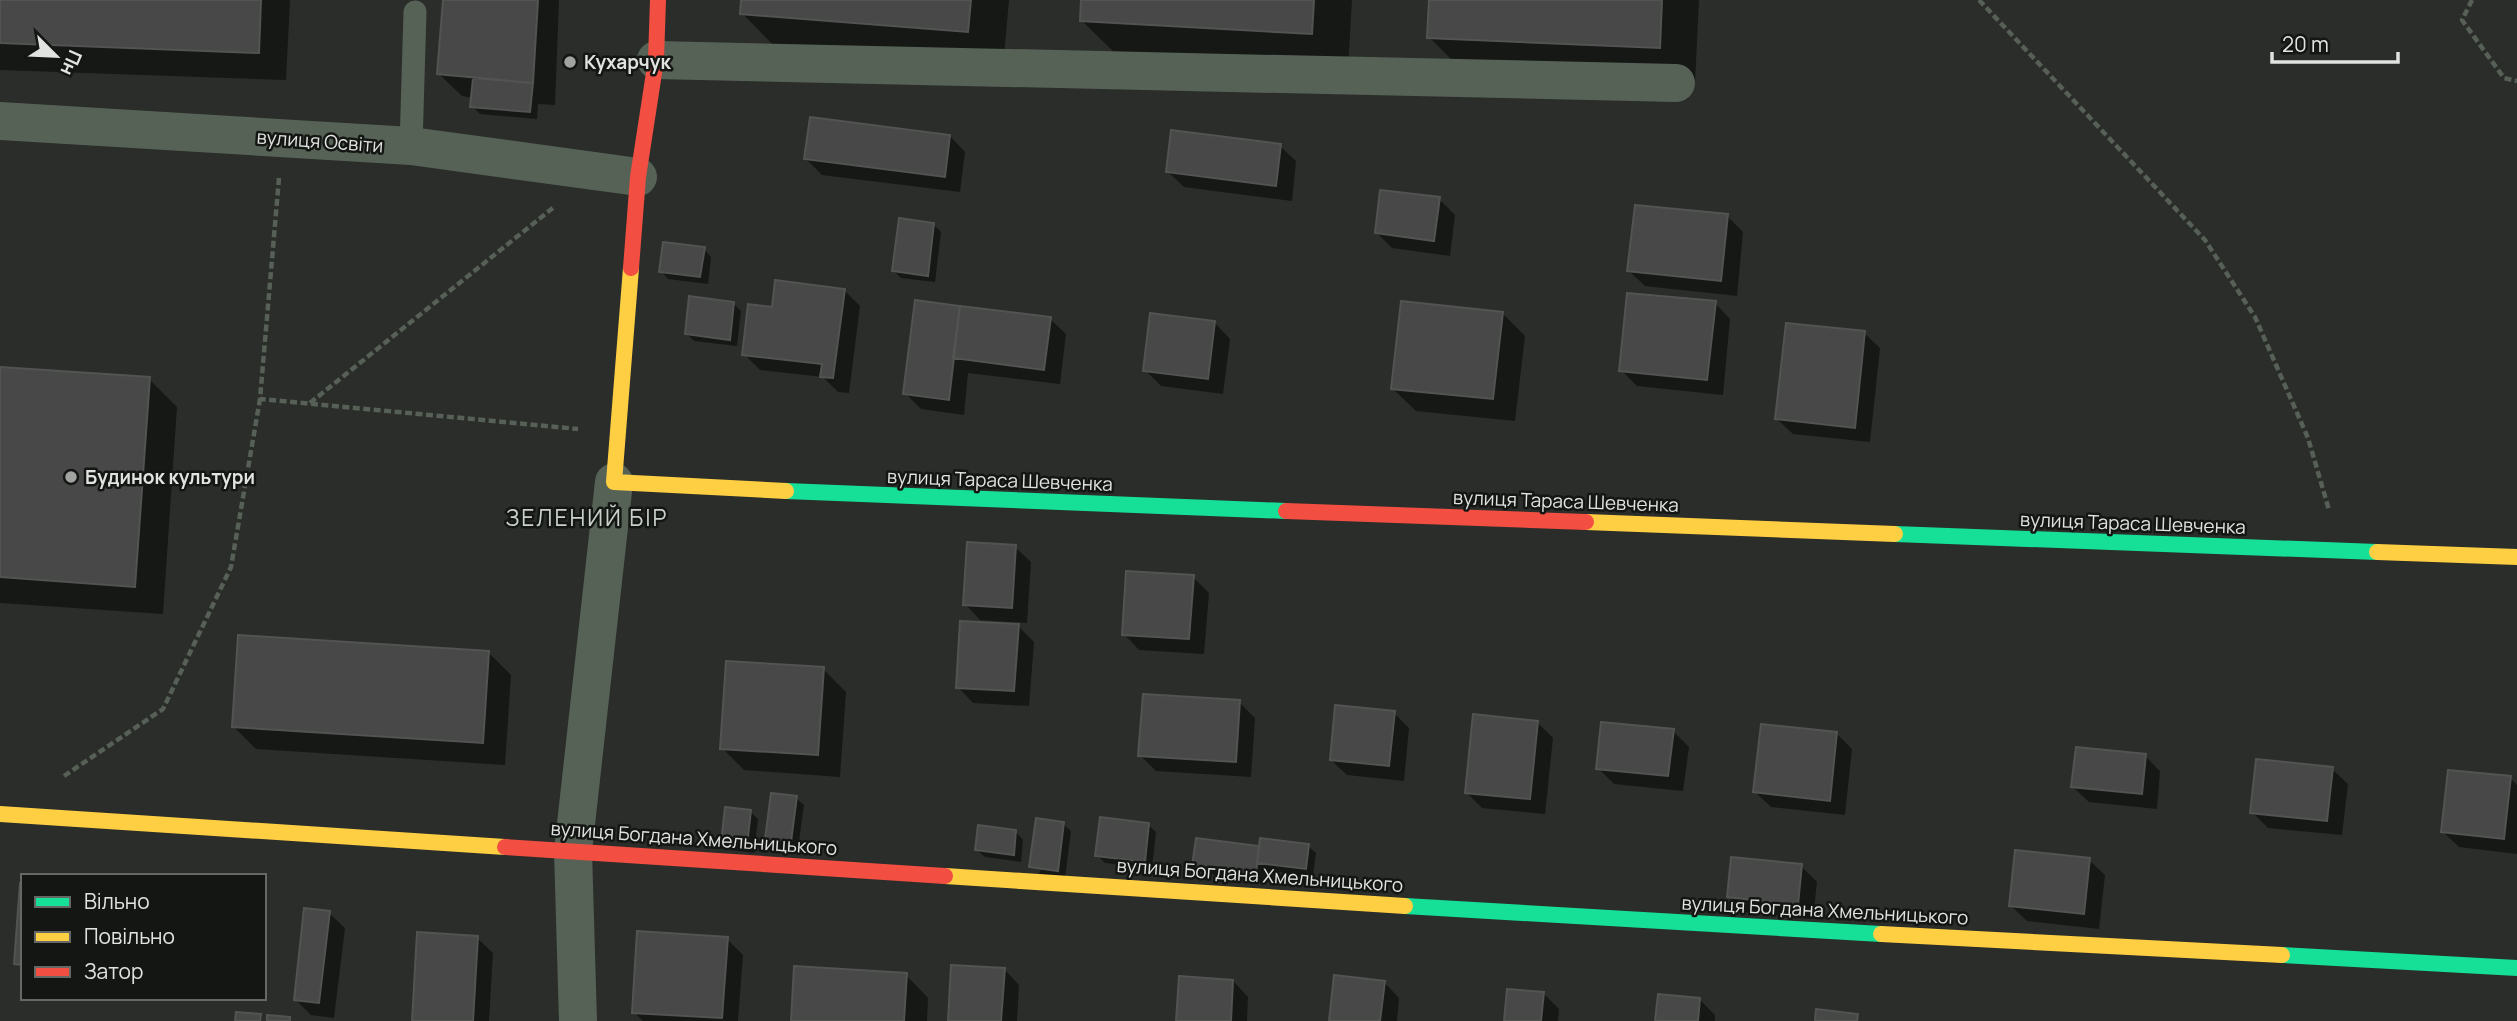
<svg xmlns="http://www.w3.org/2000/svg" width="2517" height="1021" font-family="Manrope,sans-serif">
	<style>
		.shadow { fill: #0007 }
		.building { fill: #474847; stroke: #515451; stroke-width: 2 }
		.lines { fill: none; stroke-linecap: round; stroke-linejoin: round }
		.path { stroke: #576056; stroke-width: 4.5; stroke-dasharray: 7 3.5; stroke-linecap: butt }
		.lane { stroke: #576256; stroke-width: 23 }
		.street { stroke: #576256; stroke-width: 38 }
		.fast { stroke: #16e098; stroke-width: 16 }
		.slow { stroke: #ffcf43; stroke-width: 16 }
		.jam { stroke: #f24e42; stroke-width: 16 }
		.poi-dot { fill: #a0a3a0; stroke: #131613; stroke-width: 2.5 }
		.labels { text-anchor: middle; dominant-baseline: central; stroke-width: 5; stroke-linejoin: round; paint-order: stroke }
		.poi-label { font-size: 19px; font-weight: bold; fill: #e0e3e0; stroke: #131613; text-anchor: start }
		.street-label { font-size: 19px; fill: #e0e3e0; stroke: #131613 }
		.quarter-label { font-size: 23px; letter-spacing: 2px; fill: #c9d0c9; stroke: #131613 }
	</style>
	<rect width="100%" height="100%" fill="#2a2d2a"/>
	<!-- shadow -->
	<path class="shadow" d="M0,0H290L286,80L0,70Z
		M445,0H559L555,105L538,104L537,119L480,114L472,106L473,98L462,96L439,74Z
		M743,0H1009L1003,67L777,49L742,13Z
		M1083,0H1352L1348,69L1118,56L1082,21Z
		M1431,0H1699L1695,83L1465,73L1429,37Z
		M950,136L965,152L960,192L822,175L806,159Z
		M1280,146L1296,161L1292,201L1184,187L1168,172Z
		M1439,199L1455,215L1450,256L1392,248L1377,233Z
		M1727,216L1743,232L1737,296L1645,286L1629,271Z
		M933,224L941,232L935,282L901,278L894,271Z
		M704,249L711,257L708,284L668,279L661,271Z
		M844,290L860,306L849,393L838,392L823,377L760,370L744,354L773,309Z
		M917,302L1050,319L1066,334L1060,384L968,373L964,415L921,409L905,393Z
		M733,303L741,311L737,346L694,341L686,333Z
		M1715,303L1730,319L1723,395L1637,386L1621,370Z
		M1502,313L1525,336L1515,421L1416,411L1393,389Z
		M1215,323L1230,339L1223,394L1161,386L1145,370Z
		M1864,333L1880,348L1870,442L1793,434L1777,419Z
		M0,369L149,379L177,407L163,614L0,603Z
		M1015,547L1031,562L1027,623L980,620L965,604Z
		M1193,577L1209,593L1204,654L1139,650L1124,634Z
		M1018,626L1034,642L1029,706L973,703L958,687Z
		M489,653L511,675L505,765L256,749L234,727Z
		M823,669L846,692L840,777L744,770L722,748Z
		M1239,702L1255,718L1251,777L1156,771L1140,755Z
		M1394,713L1409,728L1404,781L1347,775L1331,760Z
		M1537,722L1553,738L1545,814L1482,808L1466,792Z
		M1673,731L1689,747L1683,791L1614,784L1598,768Z
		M1837,734L1852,749L1845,815L1771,807L1755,792Z
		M2145,756L2160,771L2157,809L2089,802L2073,787Z
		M2332,769L2348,784L2342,835L2268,828L2252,812Z
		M2510,778L2517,785V854L2459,847L2443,832Z
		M796,798L804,805L798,849L774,846L767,838Z
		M751,812L758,819L754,853L730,850Z
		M1063,824L1071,831L1065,878L1039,874Z
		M1148,825L1156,832L1152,869L1105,863L1097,855Z
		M1016,832L1023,840L1021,862L985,857L977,850Z
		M1198,840L1261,848L1308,846L1316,853L1313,876L1265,870L1263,881L1202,873L1194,865Z
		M2089,860L2105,875L2099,929L2027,921L2011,906Z
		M1801,866L1817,882L1813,919L1744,912L1729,896Z
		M264,913L266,915L264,944Z
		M329,913L345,928L334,1018L311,1015L296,1000Z
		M477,938L493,953L489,1021H414Z
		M727,939L743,955L738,1021H643L634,1012Z
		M1004,969L1019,985L1017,1021H950Z
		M906,975L928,998L927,1021H793Z
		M1233,981L1248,997L1247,1021H1177Z
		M1384,982L1399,998L1397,1021H1331Z
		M1544,994L1559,1009L1558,1021H1506Z
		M1700,1000L1715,1015V1021H1656Z"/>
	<!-- building -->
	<path class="building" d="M0,0H261L259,53L0,43Z
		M443,0H538L533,83L437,74Z
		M741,0H971L968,32L740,14Z
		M1081,0H1314L1312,34L1080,21Z
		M1429,0H1662L1660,48L1427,38Z
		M473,78L533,83L530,112L470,107Z
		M810,117L950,135L945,177L804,159Z
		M1171,130L1281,144L1276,186L1166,172Z
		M1380,190L1440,197L1434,241L1375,233Z
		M1635,205L1728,214L1721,281L1627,271Z
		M899,218L934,223L928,276L892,271Z
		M663,242L705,247L700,277L659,272Z
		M775,280L845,289L833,378L820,377L822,364L742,355L748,304L772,307Z
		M1627,293L1716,301L1707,380L1619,371Z
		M689,296L734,302L730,340L685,334Z
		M915,300L960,306L949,400L903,394Z
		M1401,301L1503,312L1493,399L1391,389Z
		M960,306L1051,317L1044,370L953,358Z
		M1150,313L1215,321L1208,379L1143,371Z
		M1786,323L1865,331L1855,428L1775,419Z
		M0,367L150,377L135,587L0,577Z
		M967,542L1016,545L1012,608L963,605Z
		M1126,571L1194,575L1189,639L1122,635Z
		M960,621L1019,624L1014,691L956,688Z
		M238,635L489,651L483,743L232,727Z
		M726,661L824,667L818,755L720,749Z
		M1143,694L1240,700L1236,762L1138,756Z
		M1335,705L1395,711L1389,766L1330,760Z
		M1473,714L1538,721L1530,799L1465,793Z
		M1601,722L1674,729L1668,776L1596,769Z
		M1761,724L1837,732L1830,801L1753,792Z
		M2076,747L2146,754L2142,794L2071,787Z
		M2256,759L2333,767L2327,821L2250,813Z
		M2448,770L2511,776L2504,839L2441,832Z
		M771,793L797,796L791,842L765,839Z
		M725,807L751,810L747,846L721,843Z
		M1100,817L1149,823L1145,862L1095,856Z
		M1036,818L1064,822L1058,871L1029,867Z
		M978,825L1016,830L1014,855L975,850Z
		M1196,838L1259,846L1256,874L1192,866Z
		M1260,838L1309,844L1306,869L1257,863Z
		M2015,850L2090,858L2084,914L2009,906Z
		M1731,857L1802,864L1798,905L1727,897Z
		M20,883H23V965L14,964Z
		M304,908L330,911L319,1003L294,1000Z
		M637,931L728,937L722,1018L632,1013Z
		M417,932L478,936L473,1021H412Z
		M951,965L1005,968L1001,1021H948Z
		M794,966L907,973L904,1021H791Z
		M1334,975L1385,981L1380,1021H1329Z
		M1179,976L1233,980L1231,1021H1176Z
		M1507,989L1544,992L1541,1021H1504Z
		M1658,994L1700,998L1698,1021H1655Z
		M1816,1009L1858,1014L1857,1021H1815Z
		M236,1012L261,1014L260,1021H235Z
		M267,1015L290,1017V1021H267Z"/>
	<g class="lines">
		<!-- path -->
		<path class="path" d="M1979,0L2205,240L2255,317L2308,438L2329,510
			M2472,0L2462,20L2504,78L2517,81
			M279,178L260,399L578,429
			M310,403L554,207
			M64,776L163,709L231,567L260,399"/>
		<!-- lane -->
		<path class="lane" d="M411,146L415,12"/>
		<!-- street -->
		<path class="street" d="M656,60L1676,83
			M0,121L411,146L638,177
			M578,1021L573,851L614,482"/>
		<!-- fast -->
		<path class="fast" d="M786,491L1286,511
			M1895,534L2377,552
			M1405,906L1881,934
			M2282,955L2517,968"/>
		<!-- slow -->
		<path class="slow" d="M631,268L614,482L786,491
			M1586,522L1895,534
			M2377,552L2517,557
			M0,814L505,847
			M945,876L1405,906
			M1881,934L2282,955"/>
		<!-- jam -->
		<path class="jam" d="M631,268L638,177L656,60L658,0
			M1286,511L1586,522
			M505,847L945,876"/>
	</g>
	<!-- markers -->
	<g class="poi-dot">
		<circle cx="570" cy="62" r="7"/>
		<circle cx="71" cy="477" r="7"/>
	</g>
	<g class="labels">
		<!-- poi labels -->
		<g class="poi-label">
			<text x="584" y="62">Кухарчук</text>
			<text x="85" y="477">Будинок культури</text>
		</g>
		<!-- street labels -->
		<g class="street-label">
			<text transform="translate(320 141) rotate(4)">вулиця Освіти</text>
			<text transform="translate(1000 480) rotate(2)">вулиця Тараса Шевченка</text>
			<text transform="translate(1566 501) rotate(2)">вулиця Тараса Шевченка</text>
			<text transform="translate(2133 523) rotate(2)">вулиця Тараса Шевченка</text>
			<text transform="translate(694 838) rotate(4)">вулиця Богдана Хмельницького</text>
			<text transform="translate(1260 875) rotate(4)">вулиця Богдана Хмельницького</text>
			<text transform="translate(1825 910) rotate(3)">вулиця Богдана Хмельницького</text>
		</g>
		<!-- quarter labels -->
		<g class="quarter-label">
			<text x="587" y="517">ЗЕЛЕНИЙ БІР</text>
		</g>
	</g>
	<!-- legend -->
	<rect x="21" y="874" width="245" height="126" fill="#131613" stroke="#656865" stroke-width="2"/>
	<rect x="35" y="897" width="35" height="10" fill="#16e098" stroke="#656865" stroke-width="2"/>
	<text x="84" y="909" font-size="21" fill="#e0e3e0">Вільно</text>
	<rect x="35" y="932" width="35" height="10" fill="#ffcf43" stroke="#656865" stroke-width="2"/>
	<text x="84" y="944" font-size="21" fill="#e0e3e0">Повільно</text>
	<rect x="35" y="967" width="35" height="10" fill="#f24e42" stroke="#656865" stroke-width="2"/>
	<text x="84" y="979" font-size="21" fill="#e0e3e0">Затор</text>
	<!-- north arrow -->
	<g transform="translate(56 56) rotate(114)" stroke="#131613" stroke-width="5" paint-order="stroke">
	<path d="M0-5L12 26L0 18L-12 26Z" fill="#e0e3e0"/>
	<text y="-10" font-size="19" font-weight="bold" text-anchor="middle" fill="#e0e3e0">Пн</text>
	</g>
	<!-- scale -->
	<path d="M2272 52v10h126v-10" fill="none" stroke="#e0e3e0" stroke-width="3.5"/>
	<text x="2282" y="52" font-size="21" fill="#e0e3e0" stroke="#131613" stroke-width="5" paint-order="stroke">20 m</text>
</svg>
